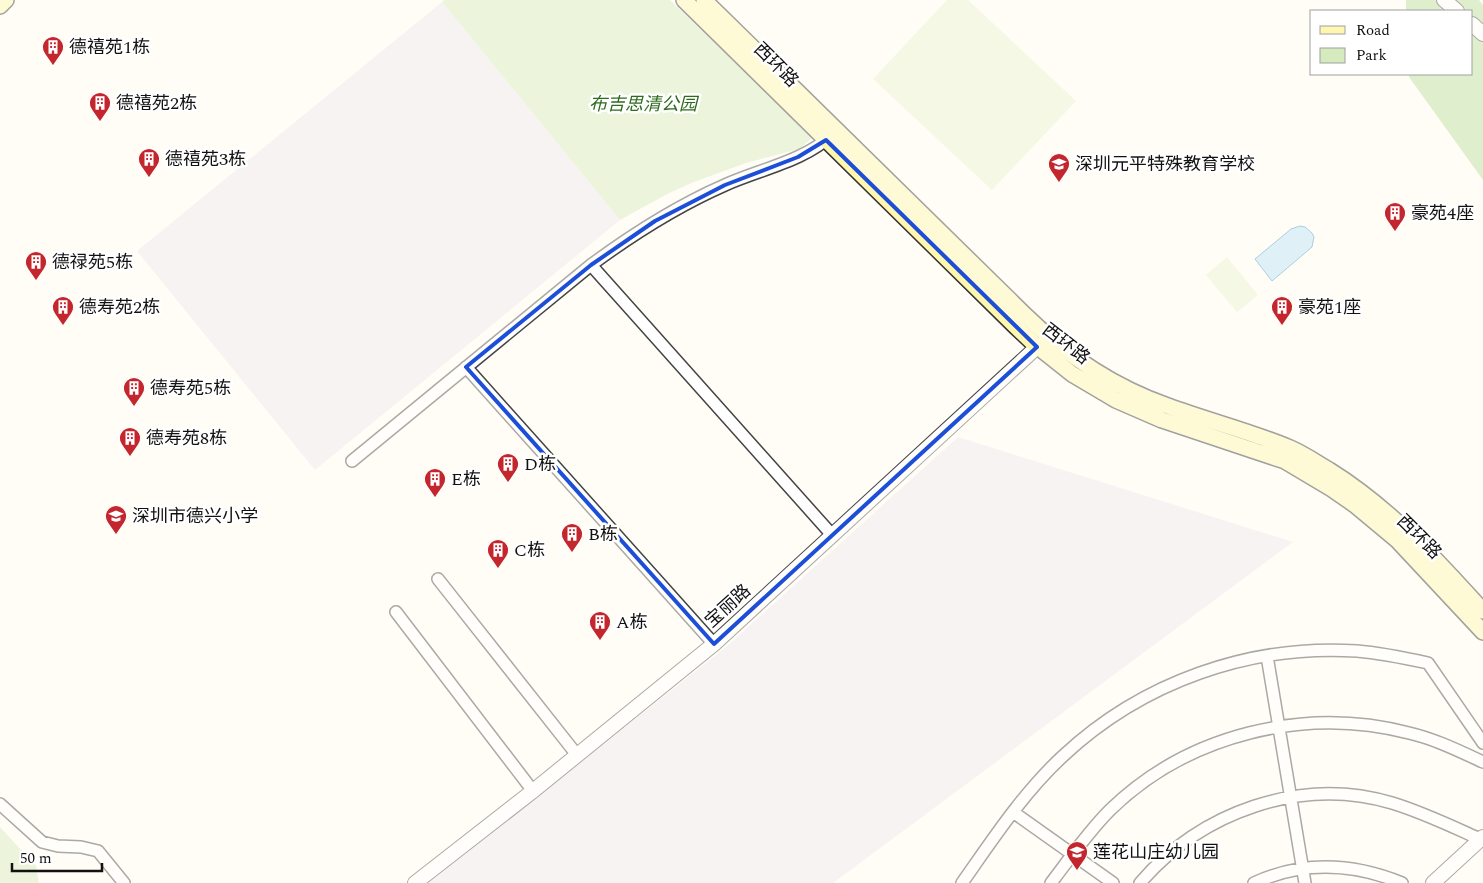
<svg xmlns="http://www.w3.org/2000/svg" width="1483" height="883" font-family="Spectral,'Noto Sans SC',serif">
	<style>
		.industrial { fill: #eee6ef }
		.green { fill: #d5ebbd }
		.forest { fill: #b9dc9c }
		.pitch { fill: #e6f2cf }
		.water { fill: #b9e0f7; stroke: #3f96cf }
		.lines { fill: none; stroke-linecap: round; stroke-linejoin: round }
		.minor-casing { stroke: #444; stroke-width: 14 }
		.tertiary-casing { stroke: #444; stroke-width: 16 }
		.secondary-casing { stroke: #333; stroke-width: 18 }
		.minor { stroke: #fff; stroke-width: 11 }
		.tertiary { stroke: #fff; stroke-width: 14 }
		.secondary { stroke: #fff6b0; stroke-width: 15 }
		.marked { fill: none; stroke: #1d4ed8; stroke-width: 4; stroke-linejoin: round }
		.labels { text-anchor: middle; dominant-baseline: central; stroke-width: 5; stroke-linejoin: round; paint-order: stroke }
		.poi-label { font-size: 18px; fill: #111; stroke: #fff; text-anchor: start }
		.street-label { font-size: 18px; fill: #111; stroke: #fff }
		.park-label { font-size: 18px; font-style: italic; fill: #2f6b1f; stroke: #fff }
	</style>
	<rect width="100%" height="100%" fill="#fffdf5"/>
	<!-- industrial -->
	<path class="industrial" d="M442,2L620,220L315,470L137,251Z
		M958,437L1293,542L833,883H429L726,647Z"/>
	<!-- green -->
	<path class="green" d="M444,0H670L812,138L799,149L746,163L694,182L669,193L620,220L442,2Z
		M0,827L36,866L39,883H0Z"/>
	<!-- forest -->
	<path class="forest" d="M1406,0H1479L1483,5V180L1409,77V74H1472V11H1406Z"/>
	<!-- pitch -->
	<path class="pitch" d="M947,0H968L1076,101L992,190L873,79Z
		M1227,257L1258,295L1237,312L1206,275Z"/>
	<!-- water -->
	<path class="water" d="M1300,226L1305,227L1312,233L1314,237L1312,247L1272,281L1255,259L1291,229Z"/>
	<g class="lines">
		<!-- minor casing -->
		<g class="minor-casing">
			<path id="minor" d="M591,265L833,536
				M466,367L714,644
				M352,461L591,265C633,234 677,206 725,185C758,170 807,160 831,135
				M438,579L577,755
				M396,612L533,791
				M1267,656L1305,883
				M0,804L42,842L58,846L81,847L98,851L124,883
				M1013,812L1113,883
				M962,883C993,839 1023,793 1063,756C1142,682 1250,644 1357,651C1381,653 1405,658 1428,663L1483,743
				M1051,883C1070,858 1088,832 1110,810C1188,734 1305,706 1409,733C1435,739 1459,751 1483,762
				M1140,883C1201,812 1300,776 1392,803C1422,812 1451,826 1480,839
				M1254,883C1302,861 1353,863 1402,883"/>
		</g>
		<!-- tertiary casing -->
		<g class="tertiary-casing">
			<path id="tertiary" d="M1444,0L1457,11
				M1472,24L1483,34
				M415,883L533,791L714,644L1037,347L1046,342
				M1433,883L1483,837"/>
		</g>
		<!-- secondary casing -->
		<g class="secondary-casing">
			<path id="secondary" d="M684,0L1015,326L1033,343L1072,374L1116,400L1162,420L1285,461L1332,489L1355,505L1397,540L1483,632
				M704,0L1025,315C1066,355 1113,387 1168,406C1208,421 1250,431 1290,448C1304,454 1317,463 1329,470C1390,508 1436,559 1483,611
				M0,6L6,0"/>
		</g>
		<!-- minor -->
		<use href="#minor" class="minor"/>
		<!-- tertiary -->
		<use href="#tertiary" class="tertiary"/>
		<!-- secondary -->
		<use href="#secondary" class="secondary"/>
	</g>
	<!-- marked area -->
	<path d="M0 0H1483V883H0ZM826,140L1037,347L714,644L466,367L591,265L655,221L725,185L798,157Z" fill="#fffdf5" fill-opacity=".55" fill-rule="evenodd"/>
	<path class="marked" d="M826,140L1037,347L714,644L466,367L591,265L655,221L725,185L798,157Z"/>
	<!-- icons -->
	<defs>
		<g id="building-pin" transform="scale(1.125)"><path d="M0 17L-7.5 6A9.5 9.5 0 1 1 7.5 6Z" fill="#c4262e" stroke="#fff"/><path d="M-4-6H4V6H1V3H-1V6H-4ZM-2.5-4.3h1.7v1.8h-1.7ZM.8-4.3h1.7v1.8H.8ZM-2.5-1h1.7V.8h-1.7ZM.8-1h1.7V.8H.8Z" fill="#fff"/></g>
		<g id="school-pin" transform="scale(1.125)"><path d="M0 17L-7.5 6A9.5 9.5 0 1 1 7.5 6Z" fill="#c4262e" stroke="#fff"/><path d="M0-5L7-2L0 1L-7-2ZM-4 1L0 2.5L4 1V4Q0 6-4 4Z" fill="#fff"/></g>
	</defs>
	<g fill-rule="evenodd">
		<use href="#building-pin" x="53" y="47"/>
		<use href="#building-pin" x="100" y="103"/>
		<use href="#building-pin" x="149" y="159"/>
		<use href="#school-pin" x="1059" y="164"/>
		<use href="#building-pin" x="1395" y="213"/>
		<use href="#building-pin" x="36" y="262"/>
		<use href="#building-pin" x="63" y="307"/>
		<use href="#building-pin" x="1282" y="307"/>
		<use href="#building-pin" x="134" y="388"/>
		<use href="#building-pin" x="130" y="438"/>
		<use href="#building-pin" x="508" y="464"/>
		<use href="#building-pin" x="435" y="479"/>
		<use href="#school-pin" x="116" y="516"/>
		<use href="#building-pin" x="572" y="534"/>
		<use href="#building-pin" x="498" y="550"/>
		<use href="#building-pin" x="600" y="622"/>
		<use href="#school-pin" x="1077" y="852"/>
	</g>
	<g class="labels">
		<!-- poi labels -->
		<g class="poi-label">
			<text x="69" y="47">德禧苑1栋</text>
			<text x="116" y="103">德禧苑2栋</text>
			<text x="165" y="159">德禧苑3栋</text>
			<text x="1075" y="164">深圳元平特殊教育学校</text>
			<text x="1411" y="213">豪苑4座</text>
			<text x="52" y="262">德禄苑5栋</text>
			<text x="79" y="307">德寿苑2栋</text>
			<text x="1298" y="307">豪苑1座</text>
			<text x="150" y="388">德寿苑5栋</text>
			<text x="146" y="438">德寿苑8栋</text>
			<text x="524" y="464">D栋</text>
			<text x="451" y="479">E栋</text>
			<text x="132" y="516">深圳市德兴小学</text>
			<text x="588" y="534">B栋</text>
			<text x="514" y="550">C栋</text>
			<text x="616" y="622">A栋</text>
			<text x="1093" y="852">莲花山庄幼儿园</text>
		</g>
		<!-- street labels -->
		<g class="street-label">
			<text transform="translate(776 65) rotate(45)">西环路</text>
			<text transform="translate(1066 344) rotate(38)">西环路</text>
			<text transform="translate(1419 537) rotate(45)">西环路</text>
			<text transform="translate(728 606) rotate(-42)">宝丽路</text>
		</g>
		<!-- park labels -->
		<g class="park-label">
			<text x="643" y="104">布吉思清公园</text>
		</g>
	</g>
	<!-- legend -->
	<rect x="1310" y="10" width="162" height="65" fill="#ffffff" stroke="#a0a0a0"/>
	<rect x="1320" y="26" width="25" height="8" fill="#fff6b0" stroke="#a0a0a0"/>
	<text x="1356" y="35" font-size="15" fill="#111111">Road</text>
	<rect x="1320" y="48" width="25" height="15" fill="#d5ebbd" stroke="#a0a0a0"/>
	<text x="1356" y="60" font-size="15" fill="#111111">Park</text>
	<!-- scale -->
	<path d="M12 863v8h90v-8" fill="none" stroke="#111111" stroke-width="2.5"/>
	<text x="20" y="863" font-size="15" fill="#111111" stroke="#ffffff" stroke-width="4" paint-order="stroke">50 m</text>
</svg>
